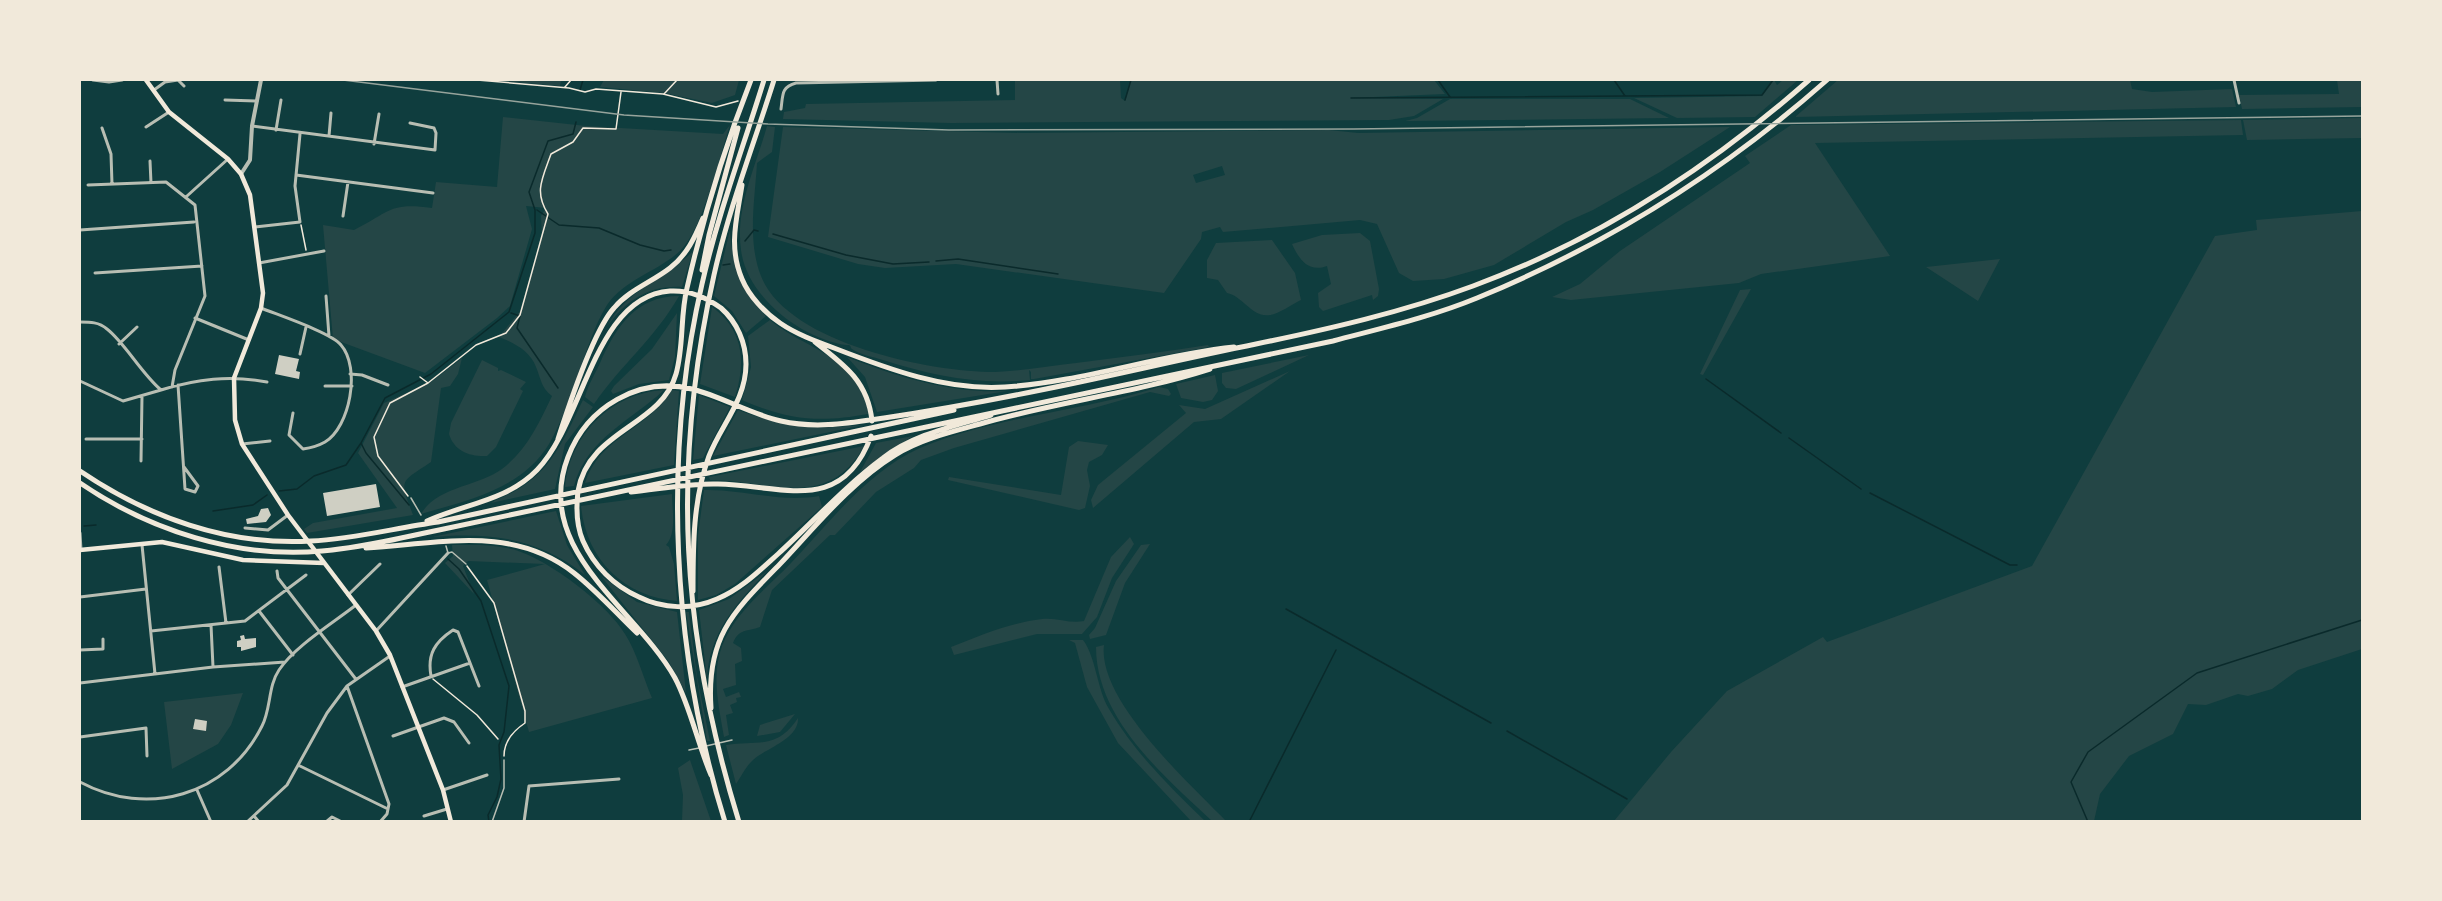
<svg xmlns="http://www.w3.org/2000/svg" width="2442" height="901" font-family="Mulish,sans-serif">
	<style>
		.green { fill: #244646; fill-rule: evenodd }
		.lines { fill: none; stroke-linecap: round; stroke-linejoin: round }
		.stream { stroke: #0a2a2b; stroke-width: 1.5 }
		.building { fill: #cfcfc3 }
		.path { stroke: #f1e9da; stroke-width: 1.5 }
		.service { stroke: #b8beb3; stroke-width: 1.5 }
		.minor { stroke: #b8beb3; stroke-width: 3 }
		.tertiary { stroke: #b8beb3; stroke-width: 4 }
		.secondary { stroke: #f1e9da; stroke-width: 4.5 }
		.motorway { stroke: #f1e9da; stroke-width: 5 }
		.rail { stroke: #97a49c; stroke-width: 1.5 }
	</style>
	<rect width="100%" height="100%" fill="#0f3d3e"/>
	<!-- green -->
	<path class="green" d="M490,80H561L560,86Z
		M604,80H739L735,95L712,103L664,93L600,87Z
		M1015,80H1120L1121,98L1125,101L1131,80H1434L1445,94L1350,98L1443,99L1414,116L1389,120L951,123L783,119L784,112L805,108L806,104L1015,100Z
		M1774,80L1777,85L1783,80H1798L1755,117L1677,118L1634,98L1762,96Z
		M1838,80H2130L2132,89L2152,92L2232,89L2236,107L1795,117Z
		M2337,80H2362V107L2242,109L2239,95L2339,94Z
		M1450,99H1630L1669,118L1405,121L1417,118Z
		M503,117L586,126L723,134L730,125C719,158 703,229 680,251C657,272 625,279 607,305C594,326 587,350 579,372C570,396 562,422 549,444C522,489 468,500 421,514C436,487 479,486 502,469C527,450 539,423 552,396C541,388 541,379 536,367C530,351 514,343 499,337L521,310L542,237L541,216L546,208L526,206L532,229L510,306L497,318L425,373L333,339L323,225L354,230C390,212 389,202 432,208L436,182L497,187Z
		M2362,118V138L2247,140L2243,120Z
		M2241,120L2243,135L1815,143L1890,256L1761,274L1739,283L1571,300L1552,297L1580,284L1620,251L1750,163L1745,156L1791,125Z
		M767,126L775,127L772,152L757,163C755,199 747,241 761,276C787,343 930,372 995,372C1022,371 1050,366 1076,363C1120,357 1164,352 1208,345L1209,347L1034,379H1031V372L1029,370L1030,380C976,385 934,376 883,360C874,357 860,355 852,349C849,347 853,345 846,345C803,339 747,298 741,250C735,208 756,166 767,126Z
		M783,127L1023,133L1329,130L1358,133L1730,127L1660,172L1593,210L1566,222L1494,265L1444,279L1413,281L1399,273L1377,224L1360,220L1223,232L1220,227L1202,232L1201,239L1164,293L956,264L885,268L858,264L768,237ZM1222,166L1225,175L1196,183L1193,175Z
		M2362,211V649L2298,670L2272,689L2248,696L2238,694L2206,705L2188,704L2173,734L2129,756L2100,794L2094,821H1614L1671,752L1727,691L1823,637L1827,642L2032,566L2215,236L2257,230L2256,220Z
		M730,230C732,263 742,292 766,316L746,333L732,311L714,296Z
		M1360,233L1370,241L1379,289L1378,296L1373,300L1372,295L1323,311L1319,307L1318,293L1331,284L1327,266C1308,273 1299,259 1292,244L1322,235Z
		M1272,240L1295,273L1301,300C1292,304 1279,314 1270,315C1252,318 1243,296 1227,293L1218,280L1207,278V260L1216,243Z
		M693,251L682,287C649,285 625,301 607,327C626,289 665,280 693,251Z
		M2000,259L1978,301L1926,267Z
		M1751,289L1703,375L1700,374L1740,290Z
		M679,296C656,337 620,366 594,404L585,397C588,385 595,374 600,363C616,327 636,296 679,296Z
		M712,307C744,330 746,363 735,397L700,384Z
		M677,313L675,357L669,380L639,384L613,394L611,391L614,386L652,349Z
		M770,320C802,348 867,360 868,414C819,423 788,420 742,400L751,367L748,336Z
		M1309,355L1236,389L1226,388L1222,383V373Z
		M847,357C898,377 951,394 1007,391L877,412L865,377Z
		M462,358L458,374L450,386L441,388L431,462C400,483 399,478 413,515L307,533L304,529L313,523L397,508L358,453L384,403L431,382Z
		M482,360L498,368V371L501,370L526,382L520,389L523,391L496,447L487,456C470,457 454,451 449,434L451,423Z
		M1290,371L1221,419L1194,422L1093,508L1091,500L1098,485L1186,413L1179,405L1205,409Z
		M1215,375L1218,391L1212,400L1203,402L1181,398L1176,384Z
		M1159,387L1168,389L1171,394L1169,396L1150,392L954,448L921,460L914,468L876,492L835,535H830L772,590L760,627C747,632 739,628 733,643L741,648L742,661L735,664L736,685L723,689L726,697L739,692L741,697L736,698L737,702L730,705L733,713L726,715L729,735L724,737C719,707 711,676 722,646C735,612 766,589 791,563C829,523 868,471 920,448C996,416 1080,412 1159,387Z
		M664,390C631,421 587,438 574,486L565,487C570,435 611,393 664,390Z
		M672,390L679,391L674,465L585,483C599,437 649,429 672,390Z
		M699,395L730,407L703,458L693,460Z
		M583,400L593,407L565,444L555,489L491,503C499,498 511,494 520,488C554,467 566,434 583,400Z
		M738,410C784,427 815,429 864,425L713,456Z
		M913,436L860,472L876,443Z
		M1078,441L1108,445L1102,455L1089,462L1087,470L1090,486L1085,508L1079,510L948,480L949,477L1061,495L1069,447Z
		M864,446C828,512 769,480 710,480L709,477Z
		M704,490C743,489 780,503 819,496L822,507L735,584L716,595L698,600V535Z
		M672,494C672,509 677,533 666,545L669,547L674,564L677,601C624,597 586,559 581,506Z
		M556,511L567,545L585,575C539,538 490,532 432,537Z
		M1130,537L1134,544L1112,578L1097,617L1082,634H1037L954,655L951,647C981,635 1009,623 1042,619C1056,617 1070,624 1084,621L1111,557Z
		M1150,544L1125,583L1106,635L1090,639L1089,635L1095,628L1116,581L1141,545Z
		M452,545C470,545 489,544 507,548C541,553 608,604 625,634C637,653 643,677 652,698L529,732L487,580L545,564L468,561L463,566L474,594L445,563L453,556Z
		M767,571C736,604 709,632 707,680L699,610L729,599Z
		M601,576L637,602L677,612L686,693L669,662Z
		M686,612H689L697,677L710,741H707Z
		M1069,640H1083C1096,657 1097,689 1109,709C1134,752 1170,787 1205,821H1191L1118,743L1087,687L1075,643Z
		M1104,645C1097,700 1190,784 1226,821H1212C1164,776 1096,719 1096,647Z
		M243,693L231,725L218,744L172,769L164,702Z
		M795,714L780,732L757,736L760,725Z
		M798,718C799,739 766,748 753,760C746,766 741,777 736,784L726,745C758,740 777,750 798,718Z
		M690,760L711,821H682L683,795L678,768Z"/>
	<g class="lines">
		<!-- stream -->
		<path class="stream" d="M1438,80L1450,97
			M1614,80L1625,96
			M580,90L583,80
			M1351,98L1762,95L1773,80
			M1125,100L1131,80
			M537,210L559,225L599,228L640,245L664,251L671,250
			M773,234L846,255L893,264L929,262
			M745,241L754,230L758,231
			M936,261L958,259L1058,274
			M723,265L730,264
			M511,313L520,316L517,328L558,388
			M1706,379L1781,433
			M1789,438L1861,489
			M279,491L297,489L314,476L346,465L361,443
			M1870,493L2010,565H2017
			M409,505L366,453L361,443L385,398L431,374L509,312L535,233V210L529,192L548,141L573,134L576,122
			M213,511L253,505L267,495
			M84,526L96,525
			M448,559L459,569L481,601L509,686L504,732L499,745L501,779L497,797L488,815L489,822
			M1286,609L1491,723
			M1507,731L1627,799
			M1249,822L1336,650
			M2088,822L2071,782L2088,752L2197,673L2362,620"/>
	</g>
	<!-- building -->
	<path class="building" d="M279,355L299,359L296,371L300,372L299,379L275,374Z
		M376,484L380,507L327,516L323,493Z
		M268,508L271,515L266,522L247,524L246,519L258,516L261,509Z
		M244,635L245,639L256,638V647L241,651V647H237V641L241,640L240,636Z
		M195,719L207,721L206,731L193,729Z"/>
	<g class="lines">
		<!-- path -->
		<path class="path" d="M477,80L569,88L585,92L596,89L663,94L716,107L738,101
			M565,87L571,80
			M664,94L677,80
			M301,225L306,250
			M428,383L476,345L506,333L520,315L548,214C534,192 542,179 551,154L573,142L583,128L616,129L621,92
			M408,496L378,456L374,437L390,403L428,383L420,377
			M467,566L494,603L525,711V723C513,731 504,742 504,756
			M433,679L477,715L498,739"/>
		<!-- service -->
		<path class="service" d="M411,498L421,515
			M446,546L448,553L452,552L466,564
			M706,746L732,740
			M689,750L699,748
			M492,822L504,788V760"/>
		<!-- minor -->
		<path class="minor" d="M93,80L109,82L122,80
			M997,80L998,94
			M2234,80L2239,103
			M154,90L165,82L178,80L184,86
			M225,100L257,101
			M781,109C783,95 781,87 796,83L936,80
			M252,126L435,150L436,133L434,128L410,123
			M146,127L169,112
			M102,128L111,154L112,184
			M276,130L281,100
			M329,136L331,113
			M374,144L379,114
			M150,161L151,183
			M296,175L433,193
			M88,185L166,182L195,205L205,296L175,370L172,387
			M187,196L228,159
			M343,216L348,182
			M255,227L300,222L295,186L300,134
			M80,230L194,222
			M259,263L324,251
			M95,273L202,266
			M326,296L329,336
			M261,308C278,315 332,333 341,345C361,368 350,427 325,442C318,446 310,448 303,449L289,435L293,413
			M195,318L249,340
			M80,322C90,322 99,322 107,329C125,343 141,373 161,390C197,379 229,375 267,382
			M119,344L137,327
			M300,354L306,327
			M350,374L362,375L388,385
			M80,381L123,401L161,390
			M178,385L185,489L195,492L198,486L184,467
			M325,386H352
			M86,439H142
			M242,444L270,441
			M141,461L142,396
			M245,528L268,530L288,515
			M80,533L81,550
			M142,545L155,674
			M219,567L226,623
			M277,571L278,578L355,678
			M348,595L380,564
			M80,597L146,589
			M259,611L293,655
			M211,625L213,667
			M151,631L245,621L306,575
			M376,631L448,553
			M80,650L103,649V639
			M431,676C427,654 435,642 453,630L458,632L479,686
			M80,683L213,667L285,662
			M347,686L389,804L387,814L380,822
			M402,687L470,663
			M393,736L444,718L454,722L469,743
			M80,737L146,728L147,756
			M300,766L388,809
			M80,782C147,818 227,796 262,726C271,709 268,686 279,670C295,646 333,623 356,605
			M197,790L211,822
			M443,790L487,775
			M254,816L259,822
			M424,816L447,809
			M247,822L287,785L327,713L347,686L390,656
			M326,822L332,817L342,822
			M524,822L529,786L619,779"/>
		<!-- tertiary -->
		<path class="tertiary" d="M241,174L250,160L252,126L261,80"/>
		<!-- secondary -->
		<path class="secondary" d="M146,80L169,112L228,159L241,174L250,195L263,293L261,308L234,378L235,420L242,444L288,515L376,631L390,655L443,790L451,822
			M80,550L162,542L243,560L324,563"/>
		<!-- motorway -->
		<path class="motorway" d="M751,80C725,146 703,218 687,288C680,316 684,346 676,374C661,427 589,429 578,491C576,508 576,525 583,541C594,566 614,586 639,597C663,609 692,610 717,599C741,589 759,571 778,554C813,522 845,486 883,458C914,434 955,426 991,415
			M742,185C737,218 728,246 742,279C749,296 765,313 780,323C796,334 815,341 834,348C888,369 947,391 1005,387C1082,382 1157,355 1234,347
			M702,270L709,235L738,128
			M815,342C845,365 868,382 872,421
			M558,439C568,408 594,330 614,308C629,290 652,282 670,268C687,255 695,237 703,218
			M80,471C148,517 227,546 311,541C354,539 395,528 438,522L954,410
			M80,483C149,530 237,559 322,551C361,548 400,538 439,530L1333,341C1382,328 1431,317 1477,298C1606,245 1723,172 1827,80
			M631,492C660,489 689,483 718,484C781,485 842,516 871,436
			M427,521C464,504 507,501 537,470C584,422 594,296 670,291C688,290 706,297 721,308C737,322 746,343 746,364C746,400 721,425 709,456C693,499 693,546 693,591
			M366,548C439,544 512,524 574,573C597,591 616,613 637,633
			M711,708C706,637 733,612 780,564C815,527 851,482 895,455C921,439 951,432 980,424C1056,402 1135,393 1210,369
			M711,775C698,745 690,706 675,678C636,608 532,550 568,457C587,407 639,376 692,389C723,397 750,414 781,421C816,429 849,423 884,418C938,410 992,400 1046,389C1116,375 1186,358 1256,344C1329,329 1403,312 1473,286C1598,240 1710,167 1809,80
			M725,822C672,652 662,457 702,284C718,214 743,148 764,80
			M739,822C681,634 671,467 714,275C729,208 754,144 774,80"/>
		<!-- rail -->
		<path class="rail" d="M343,80L624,115L768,124L949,130L1354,129L2362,116"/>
	</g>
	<!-- border -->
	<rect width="2442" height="901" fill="none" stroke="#f1e9da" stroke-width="162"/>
</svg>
